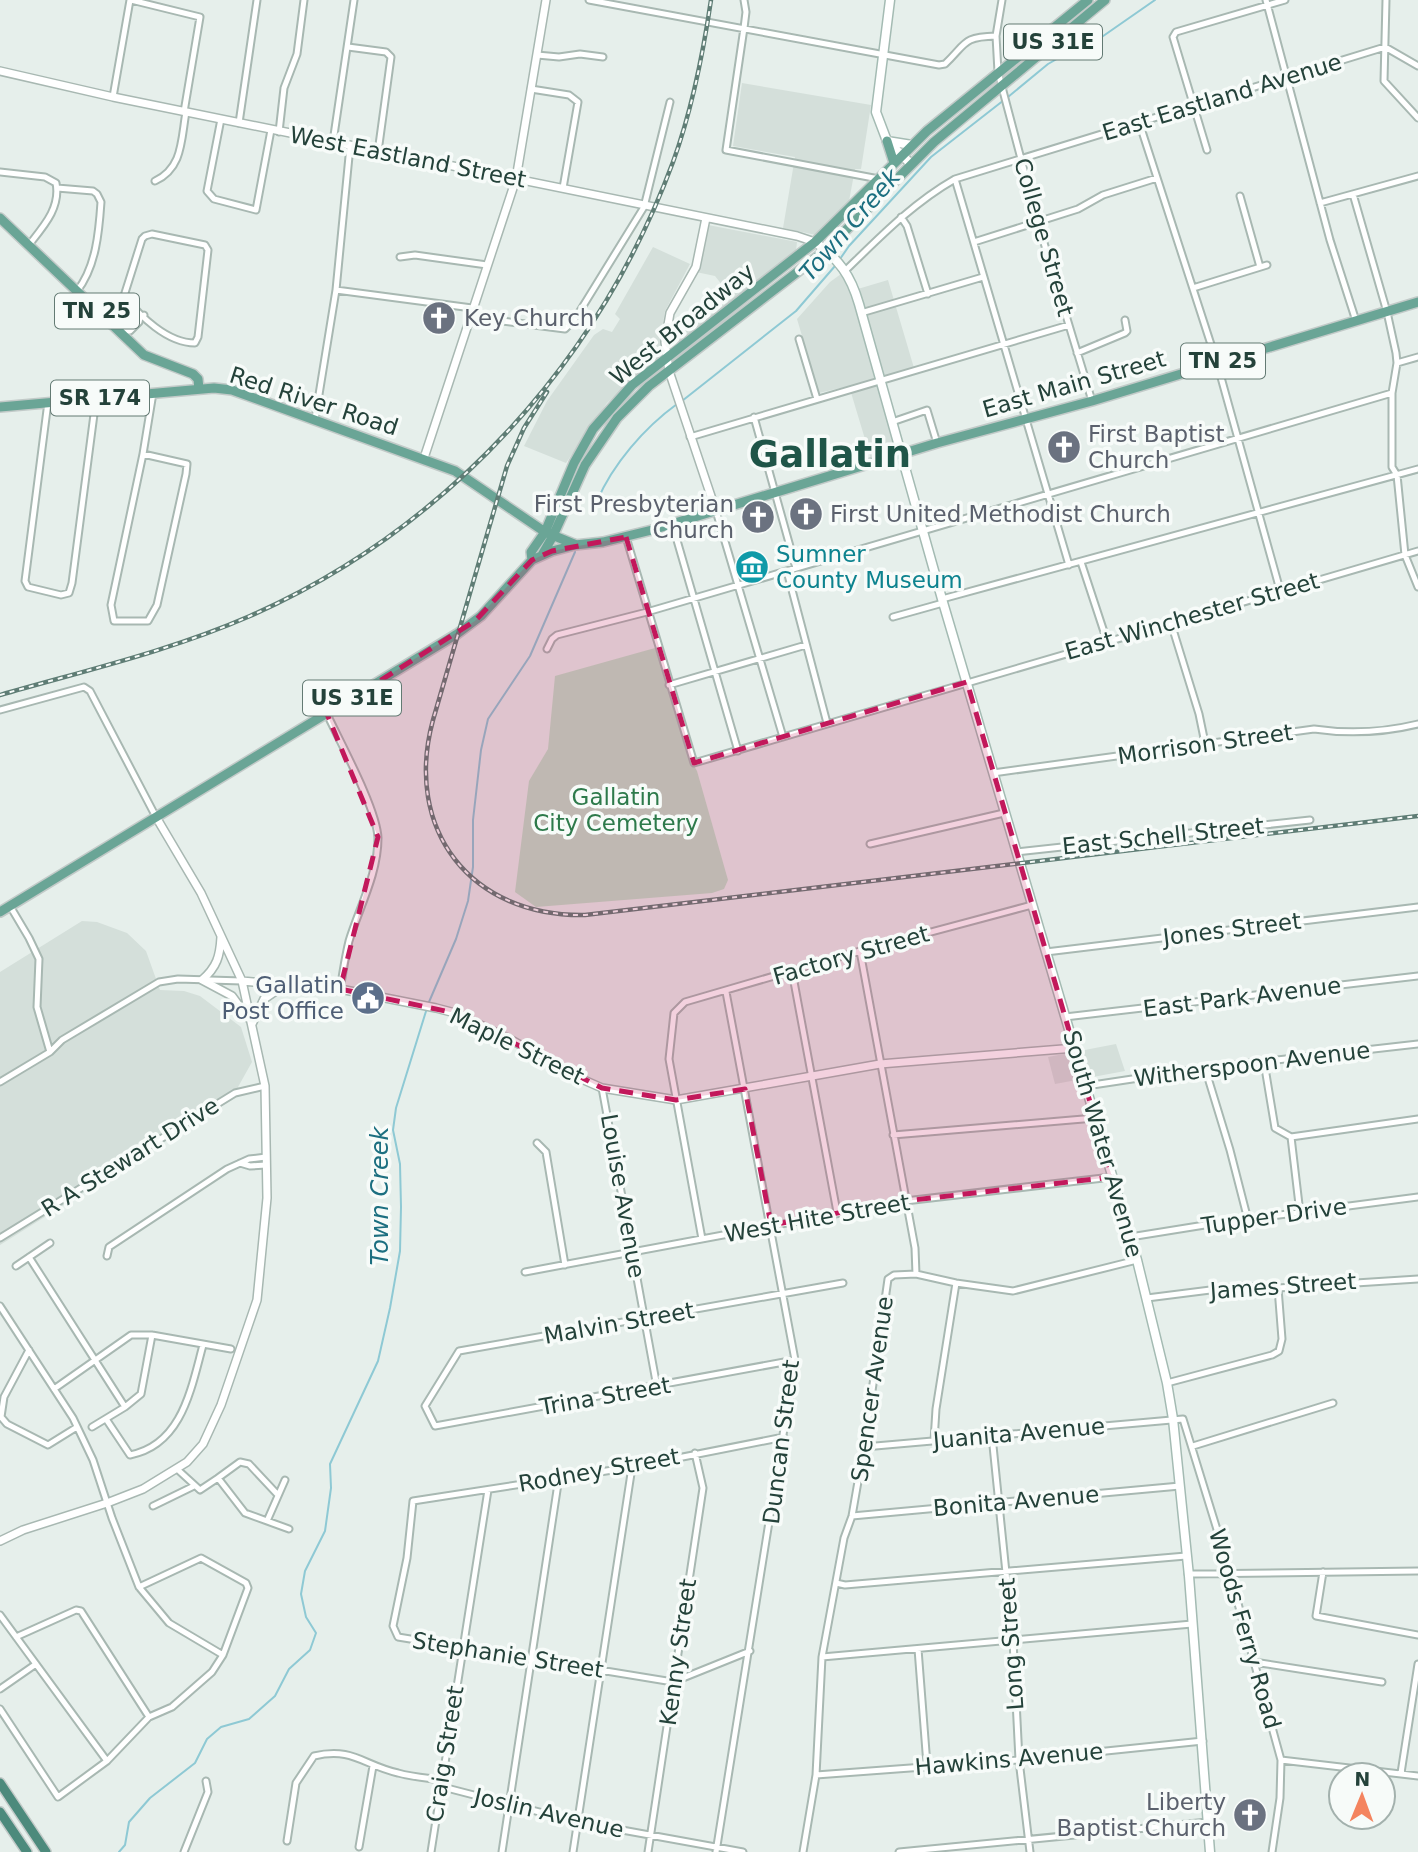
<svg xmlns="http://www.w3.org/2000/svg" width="1418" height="1852" font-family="'DejaVu Sans',sans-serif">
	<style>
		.built { fill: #d4dfda }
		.green { fill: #bfe0c8 }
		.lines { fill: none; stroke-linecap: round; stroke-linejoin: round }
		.stream { stroke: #8ec9d4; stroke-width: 2 }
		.minor-casing { stroke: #a8b8b2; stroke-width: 9 }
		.tertiary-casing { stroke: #a8b8b2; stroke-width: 10 }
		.secondary-casing { stroke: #a4bbb3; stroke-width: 11 }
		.primary-casing { stroke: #c2cac8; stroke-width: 12 }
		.trunk-casing { stroke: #c2cac8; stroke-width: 12 }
		.minor { stroke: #fff; stroke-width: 5 }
		.tertiary { stroke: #fff; stroke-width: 7 }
		.secondary { stroke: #fff; stroke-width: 8 }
		.primary { stroke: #6aa596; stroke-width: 9 }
		.trunk { stroke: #4c8a7c; stroke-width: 9 }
		.rail-casing { stroke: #5f7d75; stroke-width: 4.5 }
		.rail { stroke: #f7fbf9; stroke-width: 2; stroke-dasharray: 5; stroke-linecap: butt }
		.marked { fill: #c2185b; fill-opacity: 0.2; stroke: #c2185b; stroke-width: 5; stroke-dasharray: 14 9; stroke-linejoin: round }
		.labels { text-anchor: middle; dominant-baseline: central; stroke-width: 7; stroke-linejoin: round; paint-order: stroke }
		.shield { fill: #f7fbf9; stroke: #637a73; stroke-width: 2 }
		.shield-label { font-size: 21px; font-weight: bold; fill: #24423a }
		.street-label { font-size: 23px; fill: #24423a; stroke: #f7fbf9 }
		.worship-label { font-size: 23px; fill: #5b616d; stroke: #f7fbf9; text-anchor: start }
		.culture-label { font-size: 23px; fill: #0d838f; stroke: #f7fbf9; text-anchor: start }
		.park-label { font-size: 23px; fill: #2d7a4b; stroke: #f7fbf9 }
		.service-label { font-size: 23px; fill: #4e5e75; stroke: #f7fbf9; text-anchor: end }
		.water-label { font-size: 24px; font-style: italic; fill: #1c6f80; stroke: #f7fbf9 }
		.town-label { font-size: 37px; font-weight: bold; fill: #1f5548; stroke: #f7fbf9 }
	</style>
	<rect width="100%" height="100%" fill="#e6efeb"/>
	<!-- built -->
	<path class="built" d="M742,83L871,105L861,169H855L849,201L816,235L783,228L795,157L733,146Z
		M708,225L797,242L796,251L629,383L607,403L566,463L524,446L547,401L594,335L603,329L612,332L620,319L615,314L653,247L690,264L665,311L661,334L670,342L730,295L715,276L696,272L702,259Z
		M841,274L851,291L888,280L914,368L877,379L898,451L871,459L849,386L819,393L797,319L830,282Z
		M82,921L97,922L127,933L146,951L160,990L184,991L200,996L241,1027L252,1062L238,1087L243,1093L0,1245V972Z
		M1116,1044L1125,1071L1055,1084L1048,1057Z"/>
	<!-- green -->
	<path class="green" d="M655,648L690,759L697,771L728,880L724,889L712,893L536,907L515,892L529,781L548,749L555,676Z"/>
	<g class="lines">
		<!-- stream -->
		<path class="stream" d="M1008,97L1048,64L1071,51L1096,41L1155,0
			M840,259L849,246L931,157L1004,100
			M682,401L796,311L835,266
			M597,501C613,464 644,428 677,404
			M429,1002L456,939L468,901L473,867V820L481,750L488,719L530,656L575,552
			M119,1852L125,1845L129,1822L150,1798L195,1763L207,1739L221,1727L249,1719L275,1696L289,1669L310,1650L316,1633L306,1617L301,1594L305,1571L325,1531L331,1488L330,1464L378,1361L390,1308L400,1251L401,1207L400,1164L393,1130L396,1108L427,1008"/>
		<!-- minor casing -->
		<g class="minor-casing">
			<path id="minor" d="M131,0L200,17L184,112
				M589,0L939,65L945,64C967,43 962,37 996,36
				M744,0L746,12L744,28L726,150L879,179
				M1002,0L996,36L998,72L1038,223L1092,401
				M1266,0L1330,240L1356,321
				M1386,0L1384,81L1418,118
				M348,47L386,52L391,57L378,152
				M537,55L559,57L580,54L603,57
				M531,89L569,95L578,102L563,188
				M113,97L130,0
				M221,119L207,191L214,199L256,210L271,130
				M1139,122L1217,363L1280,590
				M239,123L257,0
				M279,132L284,88L297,54L304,0
				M333,142L354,0
				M1207,150L1173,37L1176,32L1285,0
				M0,172L45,177L56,183C61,208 43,227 28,246
				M955,179L1069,565
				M155,181C183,168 181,140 186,112
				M57,188L93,191L97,194L101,202C99,232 96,267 77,291
				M1353,194L1387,312L1396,353L1397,363L1392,393V467L1397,475L1405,555L1418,587
				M1240,196L1260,267
				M1320,203L1418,176
				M901,217L907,226L928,294
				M152,234L205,245L208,250L198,337L195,343C167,343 140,316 124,296L142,239L145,236Z
				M974,242L1078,209L1103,195L1157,178
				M400,257L415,255L487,265
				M846,270C880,237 913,203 955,179L1385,47L1418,66
				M1193,288L1267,265
				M336,290L472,308
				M861,313L983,277
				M470,317L565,329L575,319L644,207L670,102
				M127,331H130L139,322L140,318
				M122,335L136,318L144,315
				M799,339L817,399
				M1077,353L1125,333L1127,331L1125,320
				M1397,363L1418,357
				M48,402L25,581L28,587L61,595L69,593L72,583L96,399
				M754,417L796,568
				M315,419L336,290L350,146
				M892,422L927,410L937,443
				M690,437L1069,325
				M143,454L187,464L186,474L157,605L148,621H114L111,605Z
				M143,454L153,393
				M716,511L783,737
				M672,523L738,751
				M626,537L694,763L1418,551
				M1081,562L1107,641
				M787,571L827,723
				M942,599L1418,469
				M893,617L943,603
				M1171,623L1199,714L1205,743
				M547,649L552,639L557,635L647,612L1392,393
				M669,685L806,645
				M0,710L84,687L90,691L156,817
				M327,714C340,742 377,809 378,838C378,874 359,908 349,941C345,957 343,973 340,989
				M993,773L1314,729C1348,734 1385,732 1418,724
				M870,844L1004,813
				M1016,852L1310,820
				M10,906L29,938L39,959L37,1007L50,1052
				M860,951L915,1248L916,1274
				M1046,952L1418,907
				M792,971L837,1212
				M1065,1017L1418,976
				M1264,1062L1275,1128L1291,1137
				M1205,1068L1230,1150L1248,1220
				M0,1082L50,1052L62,1040L159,982L178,979L242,981
				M1086,1086L1205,1068L1418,1044
				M602,1088L657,1387
				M893,1135L1095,1118
				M1291,1137L1418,1119
				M1291,1137L1300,1213
				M537,1143L546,1152L565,1265
				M240,1163L250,1166L266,1165
				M1130,1237L1211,1224L1418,1197
				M0,1238L235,1093L265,1086
				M702,1239L669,1059L674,1013L685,1002L860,951L1032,905
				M107,1256L109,1247L227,1169L249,1159L266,1157
				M29,1257L125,1407
				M16,1266L50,1243
				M525,1272L905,1201L1112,1177
				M1147,1298L1242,1286L1278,1288L1418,1279
				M0,1306L73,1418L93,1460L112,1518L139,1587L169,1623L223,1655
				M29,1350L4,1397L1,1417L7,1424L48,1445L77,1427
				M795,1360L435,1426L425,1406L459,1351L843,1283
				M1167,1383L1272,1355L1279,1351L1282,1339L1278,1288
				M54,1389L131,1335H152L231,1349
				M106,1419L130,1455C182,1445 191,1389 203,1345
				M92,1427L125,1407L141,1394L152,1335
				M992,1436L1013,1641L1019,1760L1030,1852
				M934,1441L936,1409L956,1283
				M1193,1446L1333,1403
				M864,1447L1183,1419L1223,1549L1281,1760L1280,1798L1272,1852
				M177,1469L200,1490L218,1478L245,1513L267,1521L285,1480
				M218,1478L240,1462L249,1464L278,1495
				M153,1506L194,1486
				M852,1516L1180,1486
				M267,1521L289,1529
				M1323,1572L1316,1616L1418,1635
				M1188,1574L1418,1571
				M836,1583L845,1585L1186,1556
				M0,1615L107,1761
				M16,1637L76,1610L81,1611L149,1717
				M918,1649L927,1765
				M750,1651L673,1682L398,1637L393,1626L407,1558L413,1501L632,1467L784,1437
				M822,1657L1192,1624
				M1254,1662L1382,1682
				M0,1689L36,1664
				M0,1709L58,1797L107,1761L149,1717L172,1707L212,1672L223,1655L248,1588L246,1583L201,1558L139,1587
				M1281,1760L1418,1776
				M1401,1773L1418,1664
				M816,1775L1019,1760L1203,1741
				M439,1786L578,1822L743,1852
				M287,1841L296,1783L314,1756C353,1747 363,1765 398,1773C412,1777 427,1778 441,1780
				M359,1847L373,1766
				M184,1852L208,1792L206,1781
				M431,1852L488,1490
				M502,1852L559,1477
				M573,1852L632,1467
				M648,1852L703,1488L695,1453
				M716,1852L795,1360L726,992
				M803,1852L816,1775L822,1657L844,1538L852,1516L864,1447L888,1279L894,1275L916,1274L956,1283L1013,1291L1137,1260
				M899,1852L1208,1822"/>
		</g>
		<!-- tertiary casing -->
		<g class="tertiary-casing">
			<path id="tertiary" d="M0,71L113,97L797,236L815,242
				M706,218L696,267L670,313L665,342L669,371L716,511
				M424,458L516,179L546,0
				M221,937C220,956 217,967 202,980L232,996L248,1018
				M242,981L340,989L436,1008L455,1013L508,1038L577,1077L602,1088L676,1100L880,1064L1075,1048
				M252,1024L264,999L283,986
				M0,1541L23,1530L107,1503L143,1489L187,1462L203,1444L221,1405L257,1300L267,1198L265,1086L242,981L201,893L156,817"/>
		</g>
		<!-- secondary casing -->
		<g class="secondary-casing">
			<path id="secondary" d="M890,0L876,112L887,141L911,164
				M887,141L912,145
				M815,242C839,259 851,276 859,304L942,599L1137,1260L1167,1383L1173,1419L1189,1576L1210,1852"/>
		</g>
		<!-- primary casing -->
		<g class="primary-casing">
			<path id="primary" d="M887,141L894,163
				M0,218L144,355L193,374L198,379L199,389
				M0,407L214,388L232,390L455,471L545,532L574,544
				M542,555L553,536L585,465L617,418L649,386L826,250L934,142L1105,0
				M532,560L531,552L545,532L574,463L593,429L632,385L815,242L927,131L1088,0
				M0,912L457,634L481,616L532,560L552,551L575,545L603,542L652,530L937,443L1092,401L1418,302"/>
		</g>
		<!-- trunk casing -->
		<g class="trunk-casing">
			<path id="trunk" d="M0,1783L46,1852
				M0,1812L27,1852"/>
		</g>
		<!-- minor -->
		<use href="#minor" class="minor"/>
		<!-- tertiary -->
		<use href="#tertiary" class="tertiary"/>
		<!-- secondary -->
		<use href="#secondary" class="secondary"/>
		<!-- primary -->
		<use href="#primary" class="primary"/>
		<!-- trunk -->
		<use href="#trunk" class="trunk"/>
		<!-- rail casing -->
		<g class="rail-casing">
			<path id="rail" d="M547,392L524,428L507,466L433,720C403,830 471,917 585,915L1418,816
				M0,695C83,671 170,651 250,616C447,529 599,362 673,162C692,110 703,54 711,0"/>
		</g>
		<!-- rail -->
		<use href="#rail" class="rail"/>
	</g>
	<!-- marked area -->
	<path class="marked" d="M626,537L694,763L967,682L1112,1177L905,1201L771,1225L745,1089L676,1100L602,1088L455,1013L340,989L378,837L327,714L475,621L532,560L552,551Z"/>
	<!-- icons -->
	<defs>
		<g id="church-disc" transform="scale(1.75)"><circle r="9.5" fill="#6b7280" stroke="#f7fbf9"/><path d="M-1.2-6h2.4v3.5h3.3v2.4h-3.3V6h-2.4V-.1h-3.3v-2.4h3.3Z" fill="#fff"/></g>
		<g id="museum-disc" transform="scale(1.75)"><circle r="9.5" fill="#0f9aa8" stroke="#f7fbf9"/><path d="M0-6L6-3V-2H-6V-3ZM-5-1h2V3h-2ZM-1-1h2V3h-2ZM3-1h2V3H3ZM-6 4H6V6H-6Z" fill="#fff"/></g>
		<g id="civic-disc" transform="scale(1.75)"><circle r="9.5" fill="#5c6f8a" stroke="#f7fbf9"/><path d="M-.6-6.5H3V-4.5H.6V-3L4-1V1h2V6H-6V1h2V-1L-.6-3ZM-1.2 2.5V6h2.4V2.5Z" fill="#fff"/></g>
	</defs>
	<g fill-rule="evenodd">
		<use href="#church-disc" x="439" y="318"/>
		<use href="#church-disc" x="1064" y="447"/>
		<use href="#church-disc" x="806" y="514"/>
		<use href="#church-disc" x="758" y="517"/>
		<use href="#museum-disc" x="752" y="567"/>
		<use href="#civic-disc" x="368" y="998"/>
		<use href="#church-disc" x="1250" y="1815"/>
	</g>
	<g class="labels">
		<!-- shield labels -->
		<g class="shield">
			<rect x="1004" y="24.5" width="98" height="35" rx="5"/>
			<rect x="55" y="293.5" width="84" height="35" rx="5"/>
			<rect x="1181" y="343.5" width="84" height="35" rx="5"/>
			<rect x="51" y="380.5" width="98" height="35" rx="5"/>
			<rect x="303" y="680.5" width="98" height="35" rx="5"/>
		</g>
		<g class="shield-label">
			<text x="1053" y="42">US 31E</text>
			<text x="97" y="311">TN 25</text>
			<text x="1223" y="361">TN 25</text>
			<text x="100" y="398">SR 174</text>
			<text x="352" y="698">US 31E</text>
		</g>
		<!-- street labels -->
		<g class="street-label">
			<text transform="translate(1222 97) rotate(-17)">East Eastland Avenue</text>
			<text transform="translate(408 157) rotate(11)">West Eastland Street</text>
			<text transform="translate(1044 237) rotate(74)">College Street</text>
			<text transform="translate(682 324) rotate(-39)">West Broadway</text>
			<text transform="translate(1074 384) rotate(-16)">East Main Street</text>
			<text transform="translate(314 401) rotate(18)">Red River Road</text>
			<text transform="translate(1192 616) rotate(-16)">East Winchester Street</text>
			<text transform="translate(1205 744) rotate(-8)">Morrison Street</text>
			<text transform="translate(1163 836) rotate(-6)">East Schell Street</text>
			<text transform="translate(1232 929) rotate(-7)">Jones Street</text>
			<text transform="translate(851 955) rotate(-16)">Factory Street</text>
			<text transform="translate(1242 997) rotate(-7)">East Park Avenue</text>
			<text transform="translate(517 1046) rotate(26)">Maple Street</text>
			<text transform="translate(1252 1064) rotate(-7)">Witherspoon Avenue</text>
			<text transform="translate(1103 1144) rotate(74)">South Water Avenue</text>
			<text transform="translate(130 1157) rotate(-32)">R A Stewart Drive</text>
			<text transform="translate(623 1196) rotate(80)">Louise Avenue</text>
			<text transform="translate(1274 1216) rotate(-8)">Tupper Drive</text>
			<text transform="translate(817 1218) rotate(-10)">West Hite Street</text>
			<text transform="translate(1283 1286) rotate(-4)">James Street</text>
			<text transform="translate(619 1323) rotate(-10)">Malvin Street</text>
			<text transform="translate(872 1389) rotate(-82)">Spencer Avenue</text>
			<text transform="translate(605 1396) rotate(-10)">Trina Street</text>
			<text transform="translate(1019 1433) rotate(-5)">Juanita Avenue</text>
			<text transform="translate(781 1442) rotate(-83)">Duncan Street</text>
			<text transform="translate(599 1470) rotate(-10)">Rodney Street</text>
			<text transform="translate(1016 1501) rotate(-5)">Bonita Avenue</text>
			<text transform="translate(1245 1629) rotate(74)">Woods Ferry Road</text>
			<text transform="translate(1011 1644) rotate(-94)">Long Street</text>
			<text transform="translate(678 1652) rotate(-82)">Kenny Street</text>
			<text transform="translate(508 1655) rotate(9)">Stephanie Street</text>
			<text transform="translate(445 1754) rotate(-81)">Craig Street</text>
			<text transform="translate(1009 1759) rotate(-5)">Hawkins Avenue</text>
			<text transform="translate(549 1813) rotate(13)">Joslin Avenue</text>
		</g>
		<!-- worship labels -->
		<g class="worship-label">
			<text x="464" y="318">Key Church</text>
			<text x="1088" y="434">First Baptist<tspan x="1088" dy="26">Church</tspan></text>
			<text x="734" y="504" text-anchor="end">First Presbyterian<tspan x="734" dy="26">Church</tspan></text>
			<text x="830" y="514">First United Methodist Church</text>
			<text x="1226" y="1802" text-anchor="end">Liberty<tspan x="1226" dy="26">Baptist Church</tspan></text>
		</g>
		<!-- culture labels -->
		<g class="culture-label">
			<text x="776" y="554">Sumner<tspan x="776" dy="26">County Museum</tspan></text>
		</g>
		<!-- park labels -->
		<g class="park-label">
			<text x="616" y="797">Gallatin<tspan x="616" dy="26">City Cemetery</tspan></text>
		</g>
		<!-- service labels -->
		<g class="service-label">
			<text x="344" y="985">Gallatin<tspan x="344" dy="26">Post Office</tspan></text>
		</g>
		<!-- water labels -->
		<g class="water-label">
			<text transform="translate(850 225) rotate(-49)">Town Creek</text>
			<text transform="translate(380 1196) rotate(-90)">Town Creek</text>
		</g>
		<!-- town labels -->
		<g class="town-label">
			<text x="830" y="454">Gallatin</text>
		</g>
	</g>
	<!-- north arrow -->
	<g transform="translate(1362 1796) rotate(1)"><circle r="33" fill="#f7fbf9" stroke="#a3b1ad" stroke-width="2"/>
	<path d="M0-5L12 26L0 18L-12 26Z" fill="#f4845f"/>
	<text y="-10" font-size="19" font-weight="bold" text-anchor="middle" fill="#24423a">N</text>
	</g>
</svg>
